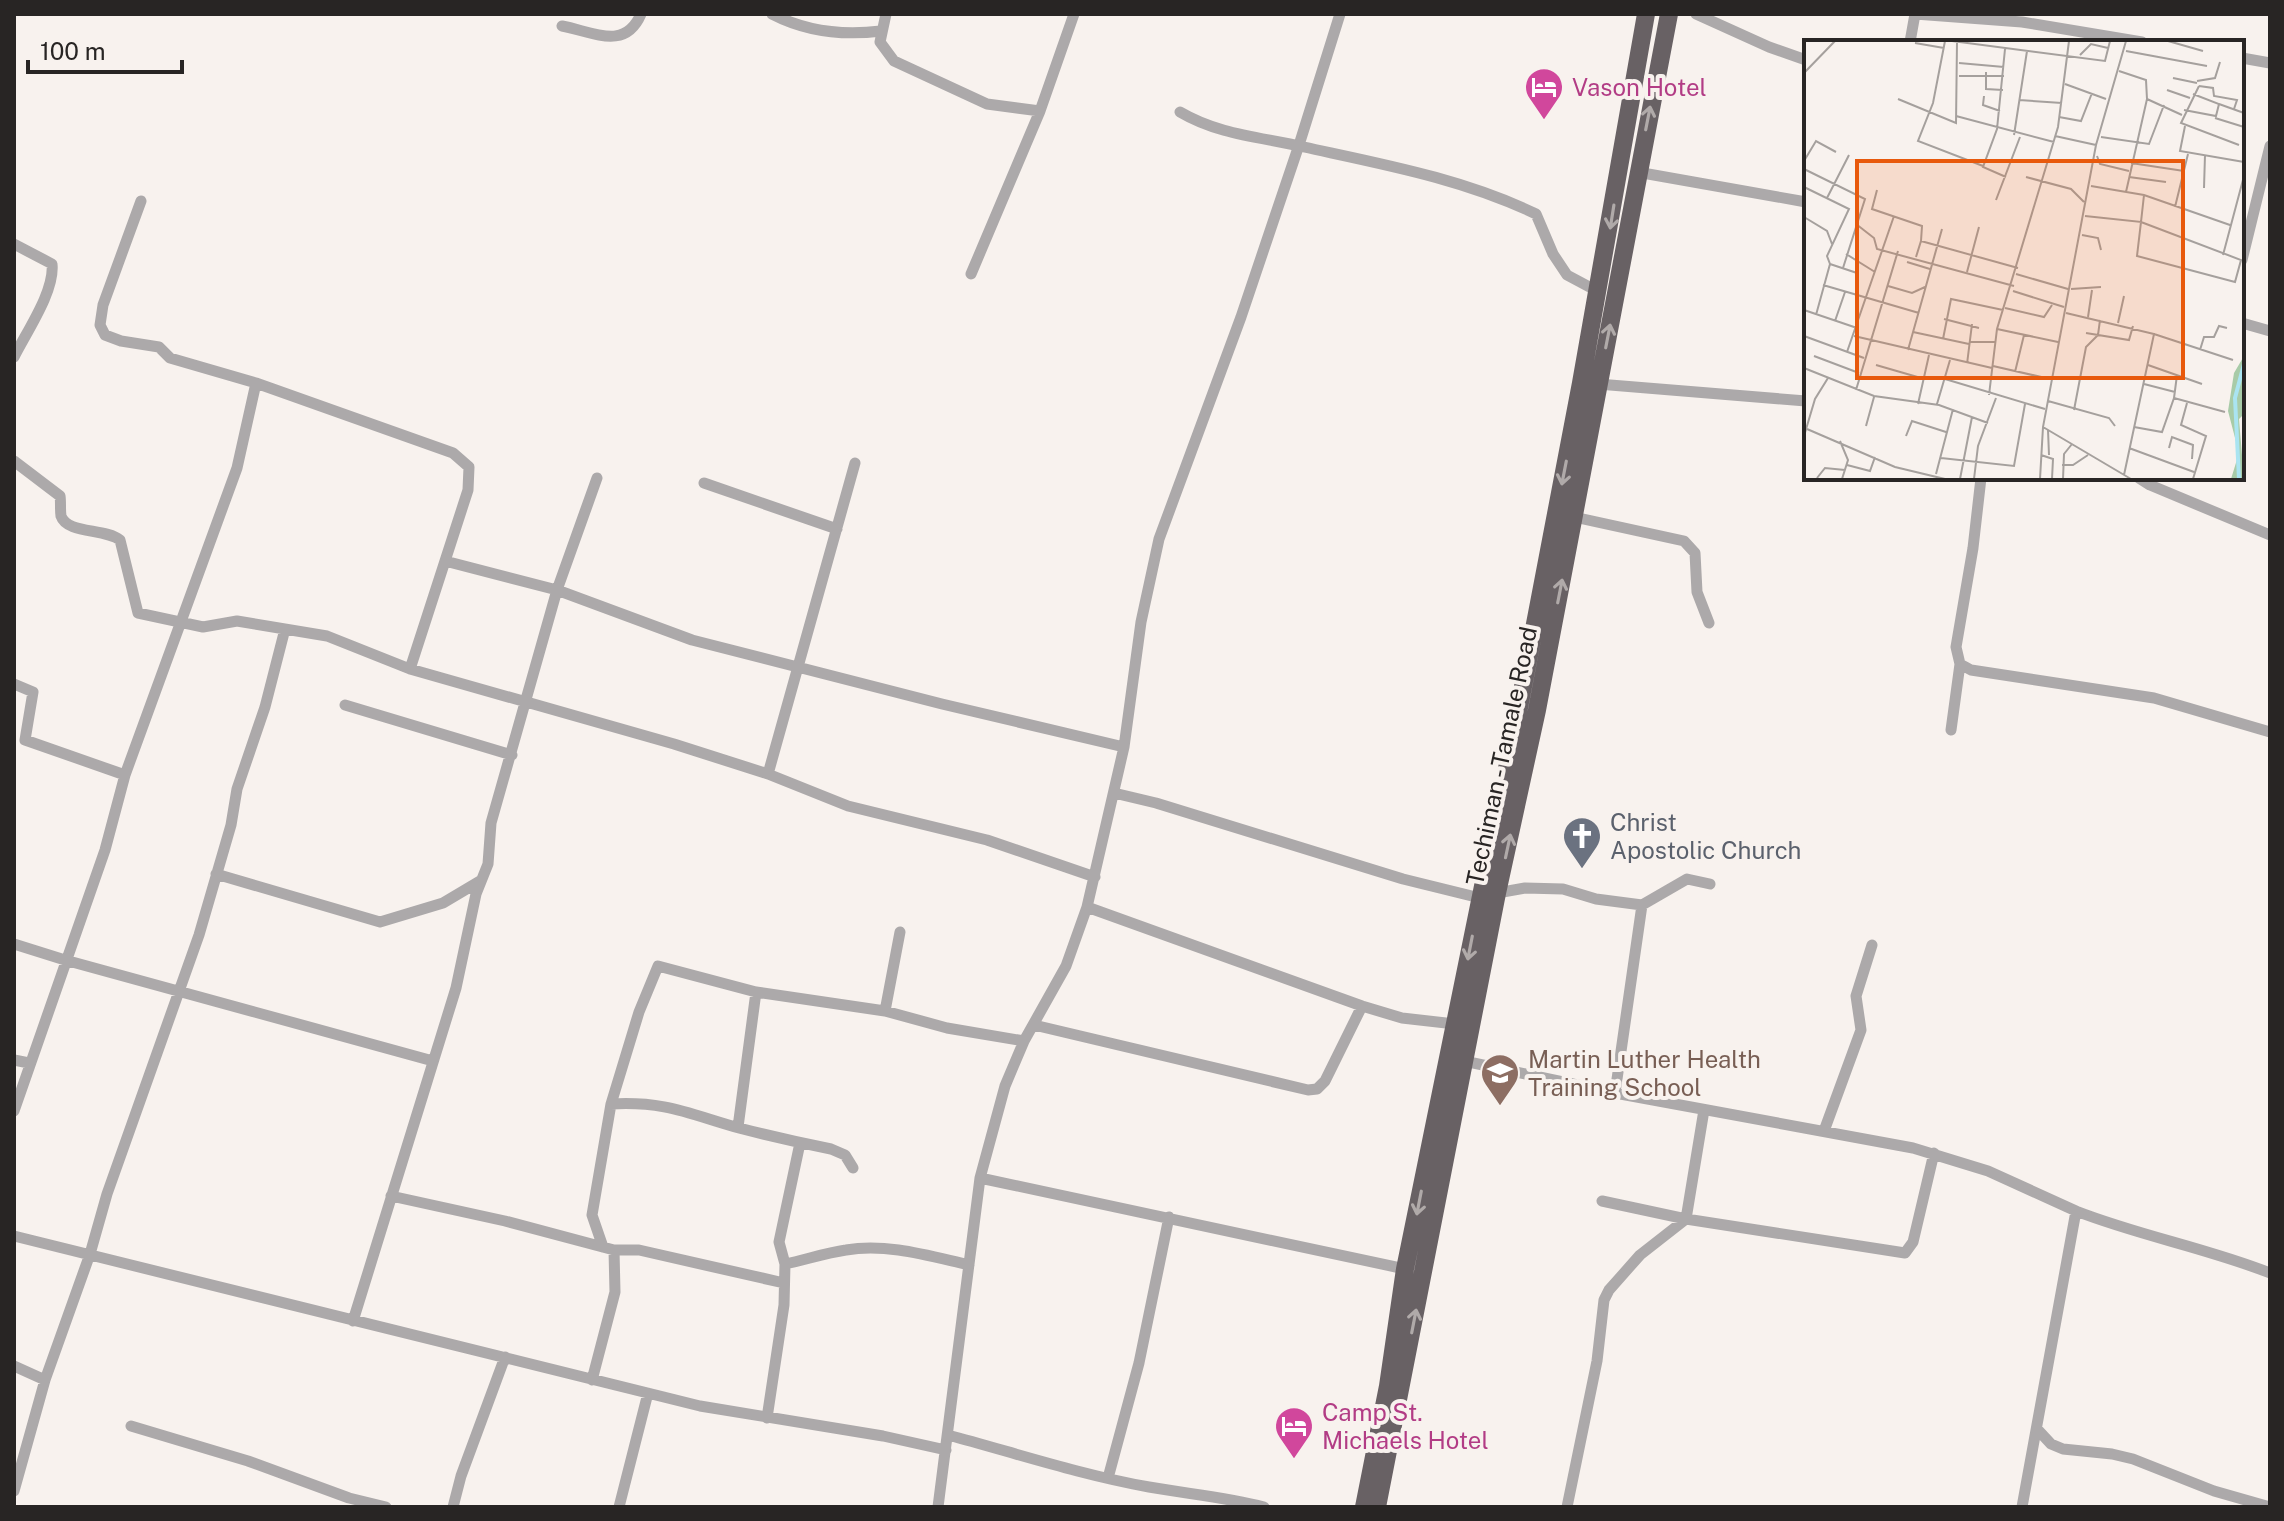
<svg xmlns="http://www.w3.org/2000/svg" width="2284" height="1521" font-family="'Public Sans',sans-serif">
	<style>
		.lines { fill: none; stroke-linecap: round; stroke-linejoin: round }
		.minor { stroke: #aca9aa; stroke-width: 11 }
		.trunk { stroke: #686164; stroke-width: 18 }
		.oneway { stroke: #b0aaa9 }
		.labels { text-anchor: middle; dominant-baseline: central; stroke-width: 8; stroke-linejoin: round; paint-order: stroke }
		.hotel-label { font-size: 24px; fill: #b23c85; stroke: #f8f2ee; text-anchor: start }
		.street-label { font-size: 24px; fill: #282524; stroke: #f8f2ee }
		.worship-label { font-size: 24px; fill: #5b616d; stroke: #f8f2ee; text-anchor: start }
		.education-label { font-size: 24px; fill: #785e54; stroke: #f8f2ee; text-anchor: start }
		.inset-river { fill: none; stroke: #aae4f1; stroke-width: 4 }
		.inset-road { fill: none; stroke: #a5a09d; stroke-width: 2 }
		.view { fill: #e8590c; fill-opacity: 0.15; stroke: #e8590c; stroke-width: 4 }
		.inset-edge { fill: none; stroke: #282524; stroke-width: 4 }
	</style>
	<rect width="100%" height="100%" fill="#f8f2ee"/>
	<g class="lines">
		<!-- minor -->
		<path class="minor" d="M772,14C807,32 842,36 881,31
			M886,14L880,42L894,61L987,104L1040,111
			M1696,14L1769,47L1806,60
			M1915,14L2022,22L2142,42
			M562,26C594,32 625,51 641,14
			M1910,42L1915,14
			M2242,58L2270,63
			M1180,112C1219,135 1261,137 1304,147C1382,164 1464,179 1536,214L1553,254L1567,275L1597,291
			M1637,172L1806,202
			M141,201L103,305L100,325L105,335L121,341L159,347L170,358L256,383L453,453L469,467L468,490L445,561
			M14,244L52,264C55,291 27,331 14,357
			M2242,260L2270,146
			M971,274L1040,111L1074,14
			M2242,323L2270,331
			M1598,384L1806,401
			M14,461L60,496C61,502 60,510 61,516C67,534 105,528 120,540L138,613L203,627L237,621L327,636L410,669L674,744L768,774L848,806L987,840L1095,877
			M1981,478L1973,548L1956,647L1960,664L1971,670L2154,698L2270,732
			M2139,478L2150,485L2270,535
			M704,483L837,529
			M1574,517L1684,541L1695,553L1697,592L1709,623
			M410,669L445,561L557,590L692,640L942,704L1124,747
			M14,684L33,692L25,740L125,775
			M345,705L512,755
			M1951,730L1960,664
			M768,774L855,463
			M1114,793L1156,803L1403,879L1480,898
			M216,874L380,922L443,903L480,881
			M1497,893L1525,888L1563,889L1596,899L1642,905L1687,879L1710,884
			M1087,907L1362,1006L1402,1018L1455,1024
			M14,944L65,960L433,1061
			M885,1011L900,932
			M1034,1025L1308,1090L1317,1089L1325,1081L1362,1006
			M14,1060L29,1063
			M1464,1061L1615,1093L1913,1148L1988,1171L2076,1211L2022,1507
			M1615,1093L1642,905
			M611,1104C666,1101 689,1114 739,1128C770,1136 801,1143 831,1149L845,1155L853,1168
			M14,1111L105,850L125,775L237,468L256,383
			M738,1127L756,992
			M1824,1131L1861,1030L1856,996L1872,945
			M980,1178L1405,1269
			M391,1196L505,1221L614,1250H639L784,1283
			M1602,1201L1686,1219L1905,1253L1913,1242L1934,1153
			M2076,1211C2140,1236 2207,1248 2270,1273
			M14,1236L700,1406L883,1436L946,1450
			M603,1247L592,1215L611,1104L639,1012L658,966L756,992L885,1011L947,1028L1024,1041
			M785,1264C805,1260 825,1253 846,1250C887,1243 929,1256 969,1265
			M353,1321L456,988L476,894L488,864L491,823L557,590L597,478
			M14,1366L45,1380
			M592,1380L615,1292L614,1250
			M767,1418L784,1305L785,1264L779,1242L800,1143
			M131,1426L248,1461L349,1498L386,1507
			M2038,1430L2051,1444L2063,1449L2112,1454L2133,1459L2214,1491L2270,1507
			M948,1435C1015,1453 1082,1475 1149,1487C1188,1494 1226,1497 1264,1507
			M1108,1478L1139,1363L1169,1217
			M14,1491L45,1380L90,1254L107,1194L199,935L231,825L237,789L265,707L285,629
			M453,1507L461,1476L505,1357
			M619,1507L648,1393
			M938,1507L980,1178L1005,1086L1024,1041L1066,966L1087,907L1124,747L1141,622L1159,539L1241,317L1299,145L1340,14
			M1567,1507L1597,1361L1604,1300L1609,1290L1640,1255L1686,1219L1704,1110"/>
		<!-- trunk -->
		<path class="trunk" d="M1364,1507L1388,1386L1405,1269L1513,739L1581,383L1646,14
			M1377,1507L1497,893L1537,710L1669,14"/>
	</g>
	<!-- one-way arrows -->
	<defs><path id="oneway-shaft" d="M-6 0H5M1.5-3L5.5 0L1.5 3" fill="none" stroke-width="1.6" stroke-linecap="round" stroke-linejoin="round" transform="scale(2)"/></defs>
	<g class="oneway">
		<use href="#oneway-shaft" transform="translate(1648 118) rotate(-79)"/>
		<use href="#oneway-shaft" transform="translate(1612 217) rotate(99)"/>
		<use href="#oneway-shaft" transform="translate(1608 336) rotate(-79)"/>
		<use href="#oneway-shaft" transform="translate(1564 473) rotate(101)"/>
		<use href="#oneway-shaft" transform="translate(1560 591) rotate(-79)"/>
		<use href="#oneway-shaft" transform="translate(1508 846) rotate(-78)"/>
		<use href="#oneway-shaft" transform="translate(1470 948) rotate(101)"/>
		<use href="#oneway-shaft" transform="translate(1419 1203) rotate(101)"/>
		<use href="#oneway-shaft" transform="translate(1414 1321) rotate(-79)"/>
	</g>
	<!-- icons -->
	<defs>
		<g id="hotel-pin" transform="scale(2)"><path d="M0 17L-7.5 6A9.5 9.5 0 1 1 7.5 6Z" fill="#d1479c" stroke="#f8f2ee"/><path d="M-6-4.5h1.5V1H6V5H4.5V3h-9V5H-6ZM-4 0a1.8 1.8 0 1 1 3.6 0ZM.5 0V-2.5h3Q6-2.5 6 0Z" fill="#fff"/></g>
		<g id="church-pin" transform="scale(2)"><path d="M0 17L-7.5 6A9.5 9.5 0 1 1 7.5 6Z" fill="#6b7280" stroke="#f8f2ee"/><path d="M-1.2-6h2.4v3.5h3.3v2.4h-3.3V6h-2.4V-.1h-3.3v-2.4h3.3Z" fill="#fff"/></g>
		<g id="school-pin" transform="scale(2)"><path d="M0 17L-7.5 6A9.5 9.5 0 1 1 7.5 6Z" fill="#8d6e63" stroke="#f8f2ee"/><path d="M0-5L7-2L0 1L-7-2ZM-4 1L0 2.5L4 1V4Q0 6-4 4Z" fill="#fff"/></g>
	</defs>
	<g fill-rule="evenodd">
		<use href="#hotel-pin" x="1544" y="87"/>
		<use href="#church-pin" x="1582" y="836"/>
		<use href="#school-pin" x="1500" y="1073"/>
		<use href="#hotel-pin" x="1294" y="1426"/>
	</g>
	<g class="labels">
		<!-- hotel labels -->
		<g class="hotel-label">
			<text x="1572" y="87">Vason Hotel</text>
			<text x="1322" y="1412">Camp St.<tspan x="1322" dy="28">Michaels Hotel</tspan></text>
		</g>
		<!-- street labels -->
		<g class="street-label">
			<text transform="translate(1501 756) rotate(-78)">Techiman - Tamale Road</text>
		</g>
		<!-- worship labels -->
		<g class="worship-label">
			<text x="1610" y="822">Christ<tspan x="1610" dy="28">Apostolic Church</tspan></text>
		</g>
		<!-- education labels -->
		<g class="education-label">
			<text x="1528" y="1059">Martin Luther Health<tspan x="1528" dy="28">Training School</tspan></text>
		</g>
	</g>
	<!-- overview -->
	<g transform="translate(1804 40)">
		<rect width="440" height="440" fill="#f8f2ee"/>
		<path d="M440,316V374L435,379L440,439H427L435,413L424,371L430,333Z" fill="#a8cba8"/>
		<path class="inset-river" d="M435,439L431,358L440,324"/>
		<path class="inset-road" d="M141,1L129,63L114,101L179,126M148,1L301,21L306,1M364,1L399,11M111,3L140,8M201,9L193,89L179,127L202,137M322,11L403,26M276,15L287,4L304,8M155,23L200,27M315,31L342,40L343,59L378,75M182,32V49L199,50M0,33L31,1M155,36H200M369,38L393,43M393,41L411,38L416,22M261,44L302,59M395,46L377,83L435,105M395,46L409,48L410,56L433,60L430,69M363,50L386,58M180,56L179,65L196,71M94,59L152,83L153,2M215,60L258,63M415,64L440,73M380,70L412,76L415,64L389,54M152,76L250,102M255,77L277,81L288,53M411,78L440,87M381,86L376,111L440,122M210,95L223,11M251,96L292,105M297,97L345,104L360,65M293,116L296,124L325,131M0,121L12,101L32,112M327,123L380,131M0,129L61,159L39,228M222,137L267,149L280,162M325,137L362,142M287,146L340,155L426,185M0,147L45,169L23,216L26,224L12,275M400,148L401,115M73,150L68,169L118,186L117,201M322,152L343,59M23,158L45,115M192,160L216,97M371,167L384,114M281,176L337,182L340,155M0,177L23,191L28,204M337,182L437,220L431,242L333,216ZM52,184L70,198L73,209L210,246M278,195L294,198L297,210M42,214L71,232M419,215L440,136M112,217L117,201L214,228M103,222L126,229M26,224L53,233M163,232L175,187M212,234L264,249M19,245L115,273M84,246L108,253L121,247M267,249L297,247M209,251L260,267M201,268L240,277L248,265M0,270L53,288M262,273L350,294L320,435M284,277L288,250M140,279L175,288M31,281L41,252M314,283L320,256M193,289L254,302M109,292L165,304M282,293L325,300L329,286M350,294L429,320M0,296L60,318M50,296L188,328M139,299L147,259L199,270M165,302H192M104,310L138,189M396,310L400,297H410L415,286L423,288M43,312L90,176M10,316L55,333M163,324L168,284M72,325L117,338M344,325L398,344M189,326L246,339M0,328L70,356L135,365L184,383M211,332L220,295M373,335L370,358L421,372M141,339L241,369M340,344L371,352M52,350L94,211M185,355L193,289L254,87L265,1M244,361L305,378L311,386M383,363L377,385L402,396L389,439M114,364L125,315M133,364L146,320M270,370L282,307L294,295L296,280M62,386L70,357M239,387L327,439M330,387L358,392L370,358M3,389L91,427L141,439M244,390L245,415M0,396L11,359L24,338M102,396L108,381L142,392M36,401L44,420L38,439M325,408L390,432M365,408L368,397L389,405L388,419M237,415L249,419L248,439M137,418L210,426L221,364M43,425L66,431L71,417M258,425H269L284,415M132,434L149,369M13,438L21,428L41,430M156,439L168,377M170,439L174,406L192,358M236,439L239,387L292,105L322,1M259,439L260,414L268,404"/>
		<path class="view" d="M53,121H379V338H53Z"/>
		<rect width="440" height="440" class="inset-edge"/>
	</g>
	<!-- border -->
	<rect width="2284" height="1521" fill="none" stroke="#282524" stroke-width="32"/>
	<!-- scale -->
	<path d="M28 60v12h154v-12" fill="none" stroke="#282524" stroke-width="4"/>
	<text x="40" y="60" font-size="24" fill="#282524" stroke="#f8f2ee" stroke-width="6" paint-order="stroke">100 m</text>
</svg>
